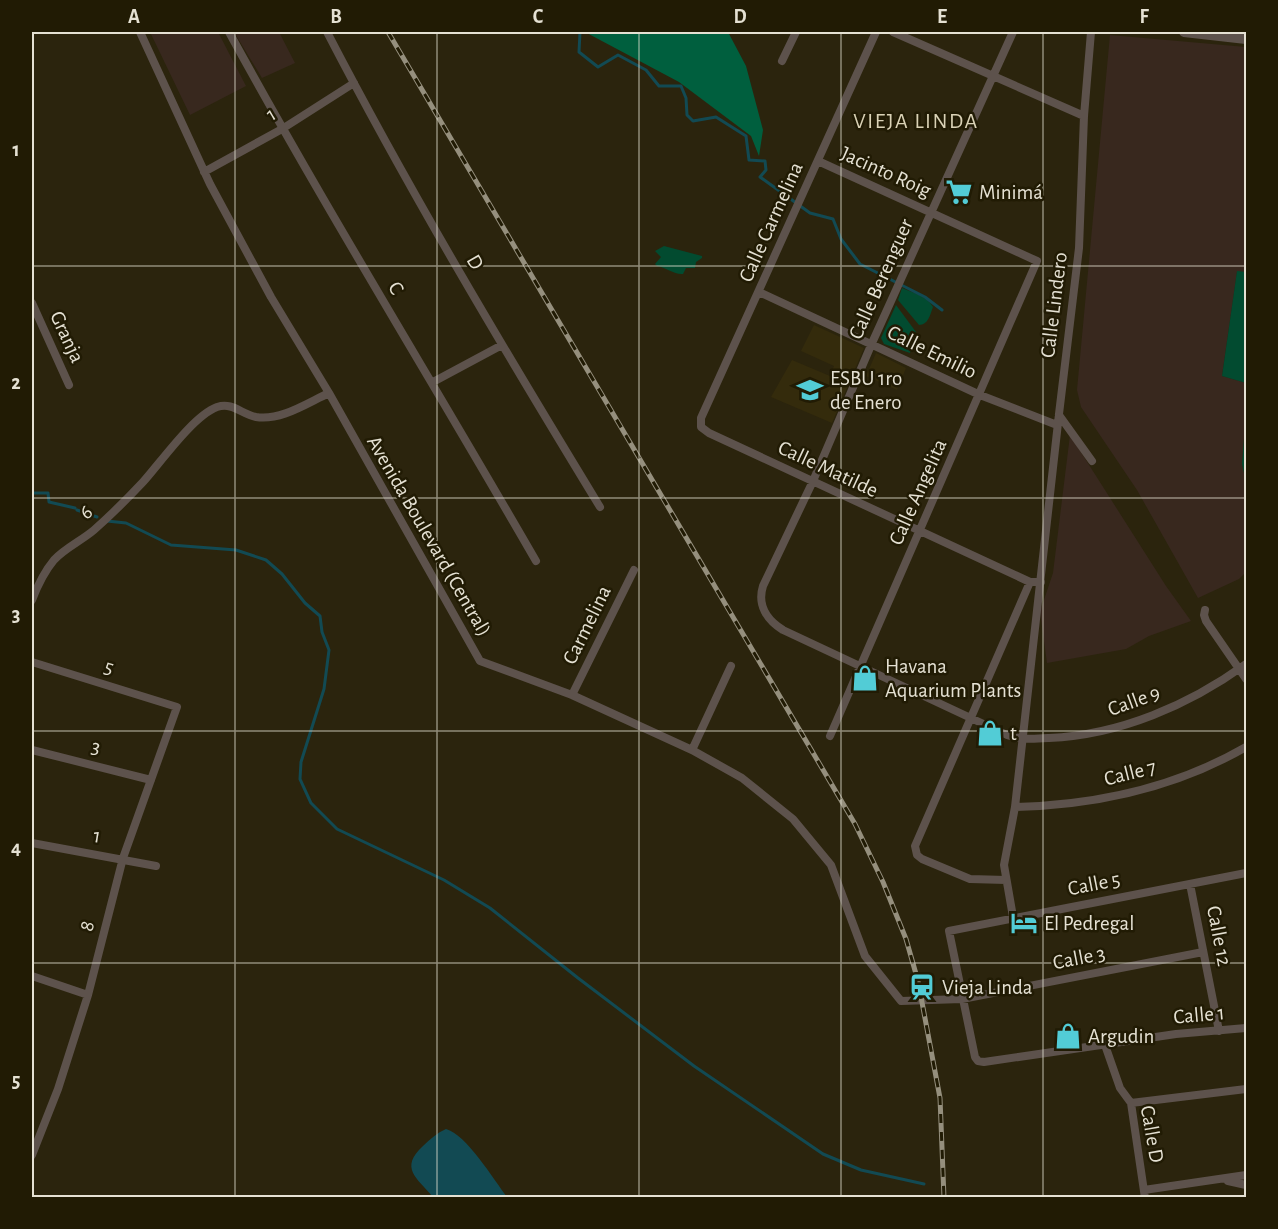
<svg xmlns="http://www.w3.org/2000/svg" width="1278" height="1229" font-family="'Alegreya Sans',sans-serif">
	<style>
		.built { fill: #342b0c }
		.industrial { fill: #38281e }
		.green { fill: #024b30 }
		.forest { fill: #005f3e }
		.water { fill: #124a53 }
		.lines { fill: none; stroke-linecap: round; stroke-linejoin: round }
		.stream { stroke: #124a53; stroke-width: 3 }
		.minor { stroke: #5d524c; stroke-width: 8 }
		.tertiary { stroke: #5d524c; stroke-width: 10 }
		.rail-casing { stroke: #958f7d; stroke-width: 5 }
		.rail { stroke: #211b04; stroke-width: 3; stroke-dasharray: 9; stroke-linecap: butt }
		.grid { fill: none; stroke: #e5e1d3; stroke-width: 1.5; stroke-opacity: 0.55 }
		.labels { text-anchor: middle; dominant-baseline: central; stroke-width: 5; stroke-linejoin: round; paint-order: stroke }
		.street-label { font-size: 21px; fill: #e5e1d3; stroke: #211b04 }
		.poi-label { font-size: 21px; fill: #e5e1d3; stroke: #211b04; text-anchor: start }
		.neighbourhood-label { font-size: 22px; letter-spacing: 1.5px; fill: #dad2b6; stroke: #211b04 }
		.neatline { fill: none; stroke: #e5e1d3; stroke-width: 2 }
		.grid-label { font-size: 20px; text-anchor: middle; font-weight: bold; fill: #e5e1d3 }
	</style>
	<rect width="100%" height="100%" fill="#2b240d"/>
	<!-- built -->
	<path class="built" d="M814,325L864,348L832,423L771,397L792,360L830,376L834,366L801,351Z
		M876,353L906,368L897,390L866,376Z"/>
	<!-- industrial -->
	<path class="industrial" d="M150,32H218L246,86L190,115Z
		M234,32H279L295,63L262,78Z
		M1110,35L1246,47V272H1237L1222,376L1246,383V414L1242,464L1246,482V572L1239,579L1198,598L1137,490L1081,407L1077,390Z
		M1070,435L1166,586L1191,621L1149,636L1126,649L1047,663L1040,612L1053,573Z"/>
	<!-- green -->
	<path class="green" d="M664,246L702,256V258L696,262L695,268H686L683,274C675,275 665,267 657,266L655,264L661,257L655,251Z
		M1237,271L1246,272V383L1222,376Z
		M902,288C913,293 927,296 933,307C930,315 928,325 919,325L898,300Z
		M896,305L916,332L910,353L884,344L881,338Z
		M1246,414V482L1242,464Z"/>
	<!-- forest -->
	<path class="forest" d="M585,32H728L746,66L763,130L759,156L751,136L679,82Z"/>
	<!-- water -->
	<path class="water" d="M446,1129C466,1134 494,1180 507,1197H433C417,1178 399,1168 423,1146C430,1139 437,1133 446,1129Z"/>
	<g class="lines">
		<!-- stream -->
		<path class="stream" d="M580,32L579,52L598,67L618,55L646,70L659,86H681L686,98L687,115L693,121L716,117L746,136L749,160L765,161L766,170L760,177L810,213L833,219L841,239L860,264L925,297L942,310
			M32,493H48L49,502L75,508
			M77,510L97,517
			M107,521L126,523L171,545L236,550L266,560L282,574L305,603L320,616L322,632L329,650L324,689L301,762L300,779L311,803L337,829L444,880L490,908L578,978L694,1066L823,1154L861,1170L924,1184"/>
		<!-- minor -->
		<path class="minor" d="M140,32L210,184L271,297L329,393L480,661L572,695L692,750L742,778L793,819L831,865L865,956L901,1001L962,999L1203,952
			M229,32C327,211 434,384 536,561
			M327,32C411,194 505,351 600,507
			M876,32L701,418V427L709,433L1030,582H1041
			M893,32L1084,116
			M1013,32L872,343L813,481L763,586C757,605 767,620 783,630L1007,735C1021,740 1034,739 1049,738C1120,735 1189,705 1246,664
			M782,61L796,32
			M818,161L1037,261L830,736
			M204,172L282,129L354,83
			M759,292L980,395L1057,425
			M32,303L69,385
			M433,382L502,345
			M1059,415L1092,461
			M32,600C37,587 44,572 54,560C65,548 81,541 94,530C111,515 128,498 143,482C161,462 193,416 217,407C233,402 241,414 256,417C281,421 307,403 329,393
			M1205,610L1204,615L1206,621L1246,679
			M32,662L177,707L123,858L88,995L58,1089L32,1155
			M572,695L634,570
			M32,750L151,780
			M692,750L731,666
			M1015,807C1096,805 1175,788 1246,747
			M32,843L156,866
			M1246,873L949,931L975,1057L978,1061L984,1062L1176,1034L1246,1028
			M1006,880L970,879L922,859L917,855L915,846L1030,582
			M1190,884L1219,1031
			M1013,917L1004,865L1015,807L1059,414L1079,248L1084,116L1091,32
			M32,976L88,995
			M1105,1045L1120,1088L1131,1103L1145,1198
			M1131,1103L1246,1089
			M1228,1181L1246,1185
			M1144,1190L1246,1175"/>
		<!-- tertiary -->
		<path class="tertiary" d="M1184,32L1246,39"/>
		<!-- rail casing -->
		<g class="rail-casing">
			<path id="rail" d="M388,32L855,824L883,882L906,939L918,981L940,1098L944,1198"/>
		</g>
		<!-- rail -->
		<use href="#rail" class="rail"/>
	</g>
	<!-- grid -->
	<path class="grid" d="M235,32V1198M437,32V1198M639,32V1198M841,32V1198M1043,32V1198M32,266H1246M32,498H1246M32,731H1246M32,963H1246"/>
	<!-- icons -->
	<defs>
		<g id="supermarket-bare" transform="scale(2.07)"><path d="M-6-5.5h2.5l.6 2H6L4.5 2H-2.5L-4.4-4H-6ZM-1.5 3.2a1.3 1.3 0 1 0 .1 0ZM3 3.2a1.3 1.3 0 1 0 .1 0Z" fill="#52ccd6" stroke="#211b04" stroke-width="2.5" paint-order="stroke"/></g>
		<g id="school-bare" transform="scale(2.07)"><path d="M0-5L7-2L0 1L-7-2ZM-4 1L0 2.5L4 1V4Q0 6-4 4Z" fill="#52ccd6" stroke="#211b04" stroke-width="2.5" paint-order="stroke"/></g>
		<g id="shop-bare" transform="scale(2.07)"><path d="M-5-2.5h2.3a2.7 3.5 0 0 1 5.4 0H5L5.5 6h-11ZM-1.5-2.5h3a1.5 2.3 0 0 0-3 0Z" fill="#52ccd6" stroke="#211b04" stroke-width="2.5" paint-order="stroke"/></g>
		<g id="hotel-bare" transform="scale(2.07)"><path d="M-6-4.5h1.5V1H6V5H4.5V3h-9V5H-6ZM-4 0a1.8 1.8 0 1 1 3.6 0ZM.5 0V-2.5h3Q6-2.5 6 0Z" fill="#52ccd6" stroke="#211b04" stroke-width="2.5" paint-order="stroke"/></g>
		<g id="station-bare" transform="scale(2.07)"><path d="M-3-6H3Q5-6 5-4V2Q5 4 3 4L4.5 6H3L1.5 4h-3L-3 6H-4.5L-3 4Q-5 4-5 2V-4Q-5-6-3-6ZM-3.5-4v3h7v-3ZM-3.5 1v1.5H-2V1ZM2 1v1.5H3.5V1Z" fill="#52ccd6" stroke="#211b04" stroke-width="2.5" paint-order="stroke"/></g>
	</defs>
	<g fill-rule="evenodd">
		<use href="#supermarket-bare" x="959" y="192"/>
		<use href="#school-bare" x="810" y="390"/>
		<use href="#shop-bare" x="865" y="678"/>
		<use href="#shop-bare" x="990" y="733"/>
		<use href="#hotel-bare" x="1024" y="923"/>
		<use href="#station-bare" x="922" y="987"/>
		<use href="#shop-bare" x="1068" y="1036"/>
	</g>
	<g class="labels">
		<!-- street labels -->
		<g class="street-label">
			<text transform="translate(271 114) rotate(-31)">1</text>
			<text transform="translate(886 172) rotate(24)">Jacinto Roig</text>
			<text transform="translate(771 222) rotate(-66)">Calle Carmelina</text>
			<text transform="translate(475 262) rotate(60)">D</text>
			<text transform="translate(881 279) rotate(-66)">Calle Berenguer</text>
			<text transform="translate(396 288) rotate(59)">C</text>
			<text transform="translate(1054 305) rotate(-83)">Calle Lindero</text>
			<text transform="translate(67 337) rotate(65)">Granja</text>
			<text transform="translate(932 352) rotate(26)">Calle Emilio</text>
			<text transform="translate(828 469) rotate(25)">Calle Matilde</text>
			<text transform="translate(918 492) rotate(-66)">Calle Angelita</text>
			<text transform="translate(86 512) rotate(-41)">6</text>
			<text transform="translate(429 536) rotate(60)">Avenida Boulevard (Central)</text>
			<text transform="translate(587 625) rotate(-64)">Carmelina</text>
			<text transform="translate(109 667) rotate(17)">5</text>
			<text transform="translate(1134 701) rotate(-20)">Calle 9</text>
			<text transform="translate(96 747) rotate(14)">3</text>
			<text transform="translate(1130 773) rotate(-14)">Calle 7</text>
			<text transform="translate(97 836) rotate(9)">1</text>
			<text transform="translate(1094 884) rotate(-11)">Calle 5</text>
			<text transform="translate(87 926) rotate(-75)">8</text>
			<text transform="translate(1219 936) rotate(79)">Calle 12</text>
			<text transform="translate(1079 958) rotate(-11)">Calle 3</text>
			<text transform="translate(1199 1015) rotate(-5)">Calle 1</text>
			<text transform="translate(1152 1134) rotate(80)">Calle D</text>
		</g>
		<!-- poi labels -->
		<g class="poi-label">
			<text x="979" y="192">Minimá</text>
			<text x="830" y="378">ESBU 1ro<tspan x="830" dy="24">de Enero</tspan></text>
			<text x="885" y="666">Havana<tspan x="885" dy="24">Aquarium Plants</tspan></text>
			<text x="1010" y="733">t</text>
			<text x="1044" y="923">El Pedregal</text>
			<text x="942" y="987">Vieja Linda</text>
			<text x="1088" y="1036">Argudin</text>
		</g>
		<!-- neighbourhood labels -->
		<g class="neighbourhood-label">
			<text x="916" y="121">VIEJA LINDA</text>
		</g>
	</g>
	<!-- border -->
	<rect width="1278" height="1229" fill="none" stroke="#211b04" stroke-width="66"/>
	<rect x="33" y="33" width="1212" height="1163" class="neatline"/>
	<g class="grid-label">
		<text x="134" y="23">A</text>
		<text x="336" y="23">B</text>
		<text x="538" y="23">C</text>
		<text x="740" y="23">D</text>
		<text x="942" y="23">E</text>
		<text x="1144" y="23">F</text>
		<text x="16" y="156">1</text>
		<text x="16" y="389">2</text>
		<text x="16" y="621">3</text>
		<text x="16" y="854">4</text>
		<text x="16" y="1087">5</text>
	</g>
</svg>
